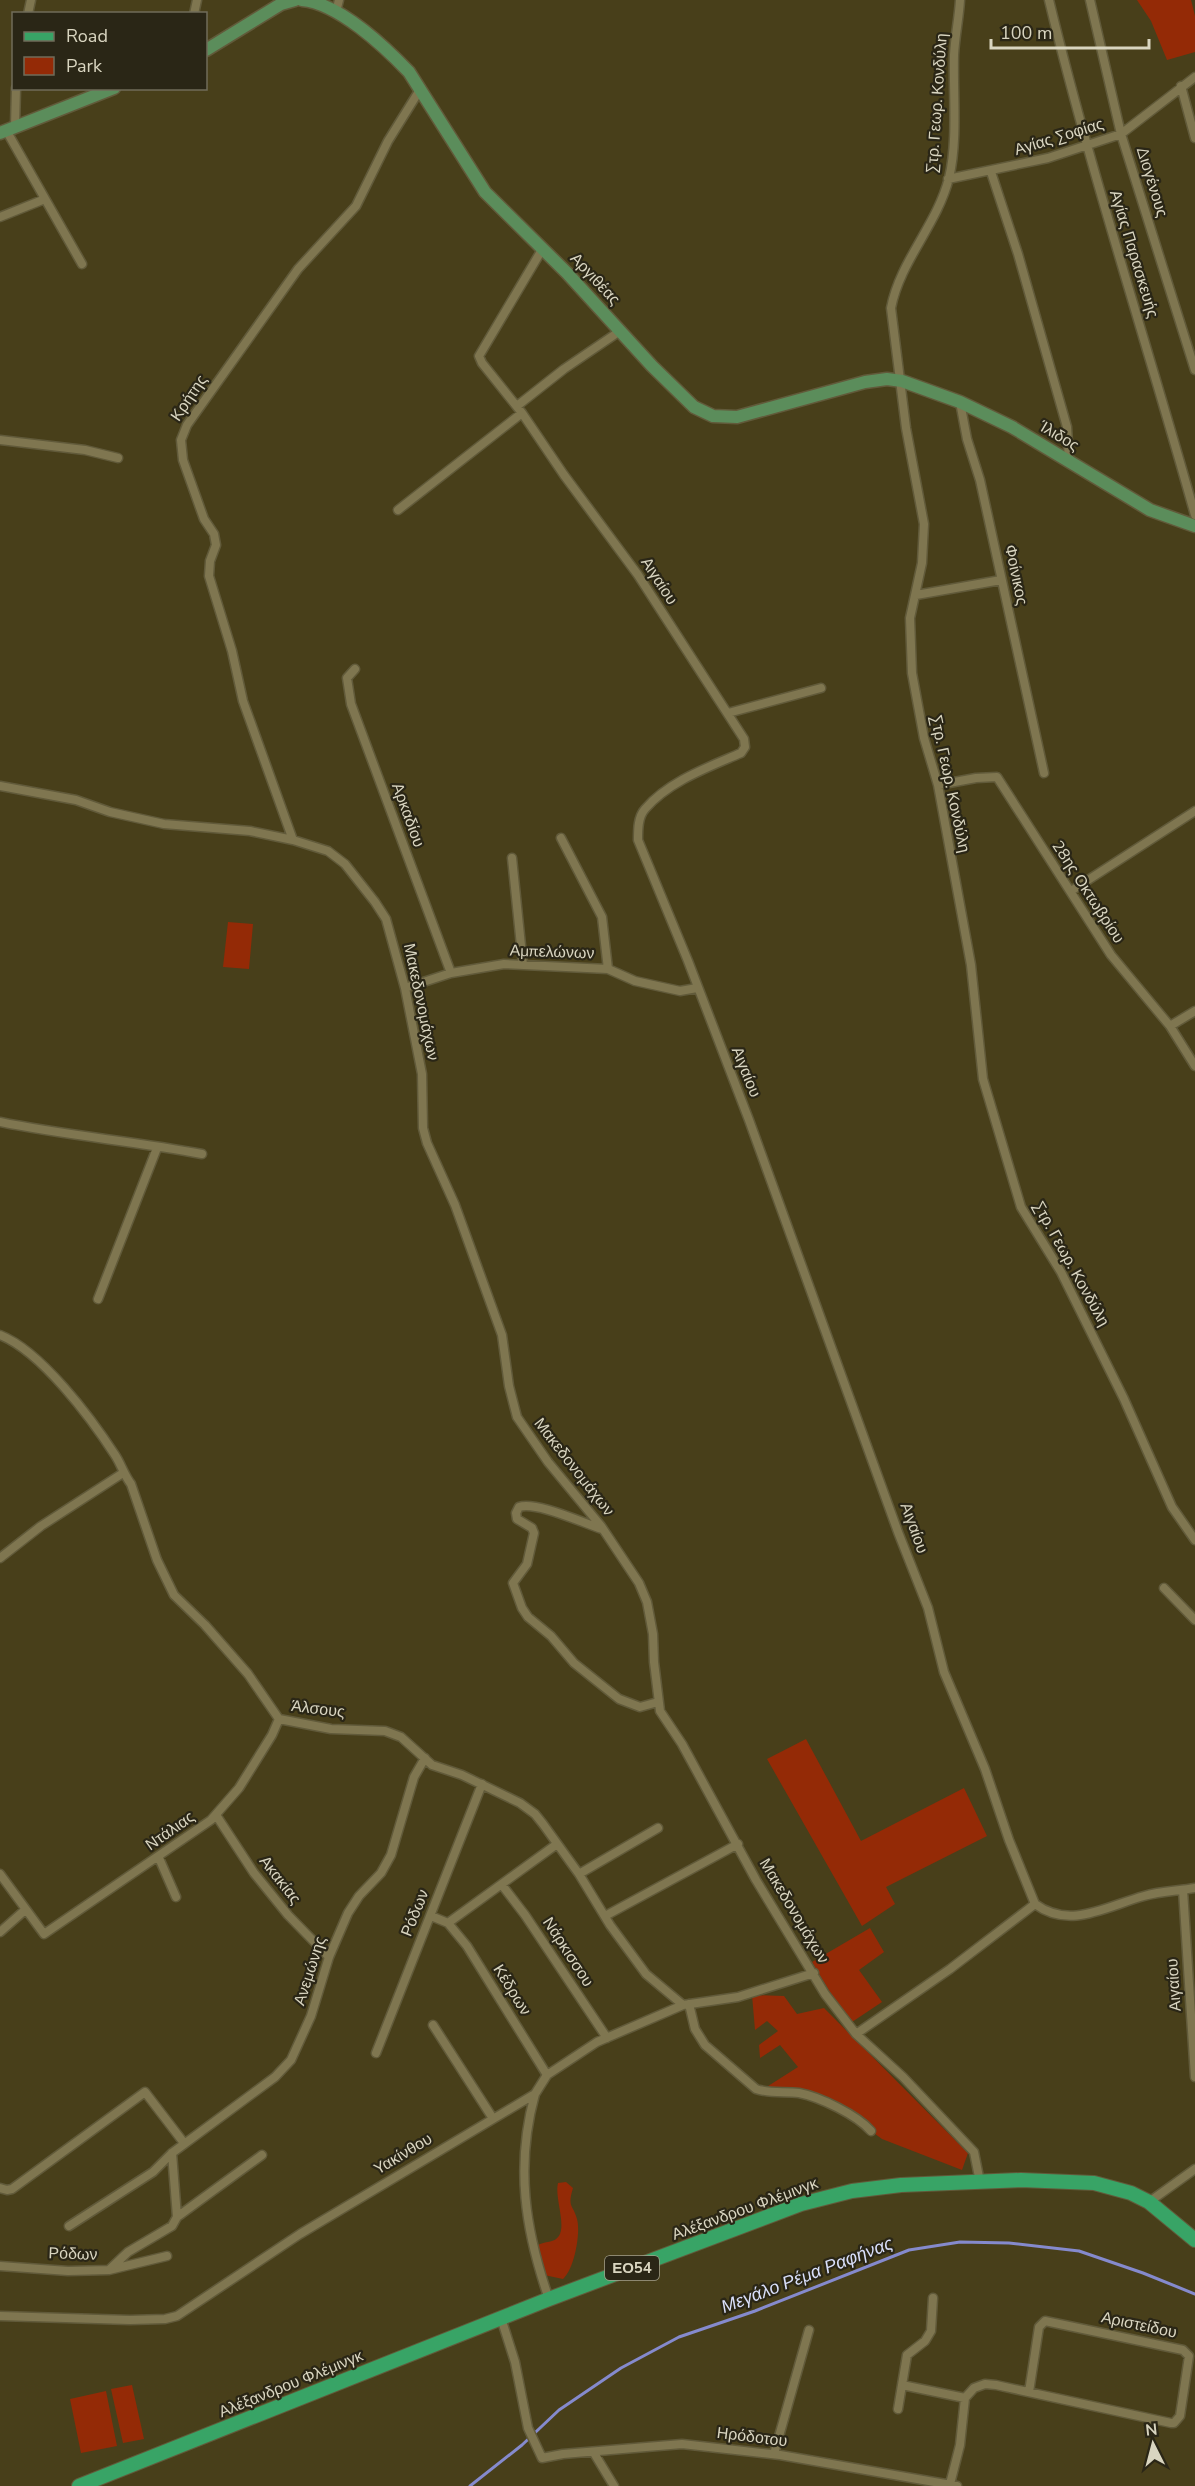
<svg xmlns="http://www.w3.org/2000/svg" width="1195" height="2486" font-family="'Nunito Sans',sans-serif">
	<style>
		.green { fill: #942a06 }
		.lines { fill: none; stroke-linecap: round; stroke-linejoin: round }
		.stream { stroke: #858acd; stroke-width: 3 }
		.street-casing { stroke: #615a3a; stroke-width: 11 }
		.secondary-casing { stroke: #615a3a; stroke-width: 15 }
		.primary-casing { stroke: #615a3a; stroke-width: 16 }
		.street { stroke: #7f7650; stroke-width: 8 }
		.secondary { stroke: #5b8d5b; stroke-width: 12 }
		.primary { stroke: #38a466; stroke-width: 14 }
		.labels { text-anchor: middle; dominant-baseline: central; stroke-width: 4.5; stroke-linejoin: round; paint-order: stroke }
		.shield { fill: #2a2616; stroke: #a4a08d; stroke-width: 1.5 }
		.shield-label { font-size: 15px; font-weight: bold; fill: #d9d5c0 }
		.street-label { font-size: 16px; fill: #d9d5c0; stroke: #2a2616 }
		.water-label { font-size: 18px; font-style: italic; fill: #d9dffa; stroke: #2a2616 }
	</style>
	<rect width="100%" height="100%" fill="#483f1a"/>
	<!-- green -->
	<path class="green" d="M1137,0H1191L1195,16V52L1167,60L1151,21Z
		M228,922L253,924L249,969L223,967Z
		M806,1739L861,1841L964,1788L987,1836L886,1887L895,1904L862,1926L767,1759Z
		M870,1928L884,1952L859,1970L882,2002L849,2024L812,1962Z
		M752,1995L784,1996L797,2014L824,2008L968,2153L962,2170L882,2139L825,2097L765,2088L798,2067L780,2045L760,2058L759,2045L778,2031L767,2021L755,2030Z
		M566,2182L573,2188C567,2208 573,2204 577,2219C581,2233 574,2270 563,2279L544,2275L538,2245C543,2242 553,2242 556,2239C569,2230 554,2199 558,2183Z
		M132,2385L144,2439L123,2443L111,2389Z
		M106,2391L117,2446L81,2453L70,2399Z"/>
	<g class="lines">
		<!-- stream -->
		<path class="stream" d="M470,2486L522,2445L559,2410L621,2368L679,2337L755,2311L909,2250L960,2242L1009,2243L1079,2251L1143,2273L1195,2294"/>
		<!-- street casing -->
		<g class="street-casing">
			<path id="street" d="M960,0C959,18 955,36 954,55C953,94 958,141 949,178C937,225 900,261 891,308L906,428L924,524L922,563L910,618L912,673L924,738L938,785L971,965L983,1079L1021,1207L1061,1272L1124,1399L1172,1507L1195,1540
				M1049,0C1091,174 1147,343 1195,515
				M1090,0L1121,134L1195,370
				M336,12L339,0
				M28,14L31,0
				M194,14L197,0
				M1181,86L1195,138
				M15,126L16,88
				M6,130L82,264
				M991,172L1018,254L1067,427L1069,461
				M948,179L1048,158L1121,134L1195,77
				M0,217L45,199
				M543,248L479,356L482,363L522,413L564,475L638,575L744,739L745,747L741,753C709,767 669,781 645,809C638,817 638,829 638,840L688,961L749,1120L898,1532L928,1608L944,1672L985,1769L1009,1840L1035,1904
				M960,402L967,439L980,480L1044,773
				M517,406L564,369L620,331
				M0,440L85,450L118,458
				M398,510L522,413
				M916,595L1001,580
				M355,669L347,678L351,704L451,973
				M728,713L821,688
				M938,785L976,778L997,777L1111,955L1170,1026L1195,1066
				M0,786L76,800L110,812L164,824L250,831L293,840L328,851L345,864L375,902L386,919L405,988L422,1074L423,1128L427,1143L455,1205L502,1335L509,1386L517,1417L548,1462L601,1526L639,1583L647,1602L653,1634L654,1662L660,1711L682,1744L756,1880L825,1994L856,2034L903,2077L974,2152L980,2182
				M561,838L602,917L608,969
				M293,840L243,701L232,651L209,576L210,561L216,545L214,534L204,519L183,460L181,440L187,425L298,269L356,206L388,141L421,88
				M512,858L523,965
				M1071,891L1195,811
				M405,988L451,973L504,964L608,969L635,981L680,991L697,988
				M1170,1026L1195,1011
				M0,1122C67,1136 135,1141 202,1154
				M98,1299L157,1148
				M0,1335C41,1351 91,1418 115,1455C121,1464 124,1475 131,1484L157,1560L174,1595L205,1625L248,1674L279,1719L331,1729L385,1731L401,1737L432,1765L462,1775L520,1803L535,1814L543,1824L579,1874L610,1925L646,1974L683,2005
				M602,1529C583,1523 536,1501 519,1507L516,1513L517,1519L532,1528L534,1533L527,1564L513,1583L522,1608L528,1617L551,1636L574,1663L619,1699L640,1707L658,1702
				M0,1558L41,1526L123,1473
				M1164,1588L1195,1620
				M216,1815L254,1873L288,1915L329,1957
				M159,1858L176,1897
				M0,1874L44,1934L211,1820L239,1788L272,1735L279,1719
				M579,1874L658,1828
				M502,1885L525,1915L607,2038
				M1183,1890L1195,2077
				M1035,1904C1070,1930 1107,1906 1144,1896C1161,1891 1178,1891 1195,1888
				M431,1916L448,1923L557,1844
				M605,1916L738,1844
				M448,1923L467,1946L547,2075
				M0,1932L25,1910
				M689,2004L695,2029L705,2045L756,2089C771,2094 785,2091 799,2093C820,2097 857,2115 871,2131
				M433,2025L492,2117
				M856,2034L950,1969L1035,1904
				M376,2053L482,1784
				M535,2094C515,2166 525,2230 549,2299
				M172,2153L177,2217
				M0,2188L7,2190L12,2189L145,2092L184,2143
				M1149,2202L1195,2169
				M69,2226L153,2172L172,2153L275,2077L291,2060L311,2016L329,1957L348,1913L359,1896L381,1873L391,1855L414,1777L425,1758
				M0,2266L68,2271L109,2270L128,2252L172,2226L177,2217L262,2155
				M109,2270L167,2256
				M933,2298L931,2331L925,2341L907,2355L902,2385L965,2398
				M0,2316L130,2320L165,2319L177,2316L300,2234L535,2094L547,2075L597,2042L683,2005L738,1997L814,1973
				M501,2318L515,2362L528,2428L542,2458L563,2454L682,2444L780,2455L957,2486
				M898,2409L902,2385
				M594,2453L614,2486
				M774,2454L809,2330
				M950,2484L960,2445L965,2398L974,2388L985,2384L996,2385L1171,2423H1174L1180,2416L1189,2356L1183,2350L1045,2321L1039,2327L1029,2392"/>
		</g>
		<!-- secondary casing -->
		<g class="secondary-casing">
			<path id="secondary" d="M302,0C338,3 384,46 409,72L485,192L567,273L652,366L694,407L713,416L737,417L865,382L887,379L902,381L960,402L1012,427L1150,510L1195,526
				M206,50L281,4L295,0
				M0,133L114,88"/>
		</g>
		<!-- primary casing -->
		<g class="primary-casing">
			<path id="primary" d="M79,2486L549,2299L801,2204L852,2191L901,2185L1021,2180L1094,2183L1131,2193L1149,2202L1195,2240"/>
		</g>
		<!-- street -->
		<use href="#street" class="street"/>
		<!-- secondary -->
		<use href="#secondary" class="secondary"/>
		<!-- primary -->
		<use href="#primary" class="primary"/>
	</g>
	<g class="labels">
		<!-- shield labels -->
		<rect class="shield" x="605" y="2256" width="54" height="24" rx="4.5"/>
		<g class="shield-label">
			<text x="632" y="2268">ΕΟ54</text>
		</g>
		<!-- street labels -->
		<g class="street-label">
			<text transform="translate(937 103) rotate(-86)">Στρ. Γεωρ. Κονδύλη</text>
			<text transform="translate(1059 137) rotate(-17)">Αγίας Σοφίας</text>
			<text transform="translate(1152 182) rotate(73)">Διογένους</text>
			<text transform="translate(1134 254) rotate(73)">Αγίας Παρασκευής</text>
			<text transform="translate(595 279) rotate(47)">Αργιθέας</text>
			<text transform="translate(189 398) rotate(-56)">Κρήτης</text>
			<text transform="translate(1059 436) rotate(31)">Ίλιδος</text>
			<text transform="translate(1016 575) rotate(78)">Φοίνικος</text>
			<text transform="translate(659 581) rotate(57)">Αιγαίου</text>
			<text transform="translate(950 784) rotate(78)">Στρ. Γεωρ. Κονδύλη</text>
			<text transform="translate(408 815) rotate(70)">Αρκαδίου</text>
			<text transform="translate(1088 892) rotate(57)">28ης Οκτωβρίου</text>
			<text transform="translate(552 952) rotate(2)">Αμπελώνων</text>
			<text transform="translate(421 1002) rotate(78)">Μακεδονομάχων</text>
			<text transform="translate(746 1072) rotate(68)">Αιγαίου</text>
			<text transform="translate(1071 1264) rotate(61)">Στρ. Γεωρ. Κονδύλη</text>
			<text transform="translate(574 1467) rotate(52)">Μακεδονομάχων</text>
			<text transform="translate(914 1528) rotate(70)">Αιγαίου</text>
			<text transform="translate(318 1709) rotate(7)">Άλσους</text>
			<text transform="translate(170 1831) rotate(-35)">Ντάλιας</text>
			<text transform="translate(280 1880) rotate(52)">Ακακίας</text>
			<text transform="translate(794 1911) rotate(59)">Μακεδονομάχων</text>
			<text transform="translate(415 1913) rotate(-68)">Ρόδων</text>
			<text transform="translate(568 1952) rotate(57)">Νάρκισσου</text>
			<text transform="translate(310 1971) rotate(-72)">Ανεμώνης</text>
			<text transform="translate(1174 1985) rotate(-94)">Αιγαίου</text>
			<text transform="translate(512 1990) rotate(58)">Κέδρων</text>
			<text transform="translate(403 2154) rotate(-31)">Υακίνθου</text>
			<text transform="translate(745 2209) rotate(-20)">Αλέξανδρου Φλέμινγκ</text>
			<text transform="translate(73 2254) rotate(2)">Ρόδων</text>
			<text transform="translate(1139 2325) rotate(12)">Αριστείδου</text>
			<text transform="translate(291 2384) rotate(-22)">Αλέξανδρου Φλέμινγκ</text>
			<text transform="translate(752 2437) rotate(7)">Ηρόδοτου</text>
		</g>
		<!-- water labels -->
		<g class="water-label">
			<text transform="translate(807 2275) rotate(-21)">Μεγάλο Ρέμα Ραφήνας</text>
		</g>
	</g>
	<!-- legend -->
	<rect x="12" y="12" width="195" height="78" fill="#2a2616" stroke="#706c5a" stroke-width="1.5"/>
	<rect x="24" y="32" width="30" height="9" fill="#38a466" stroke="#706c5a" stroke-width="1.5"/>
	<text x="66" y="42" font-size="18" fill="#d9d5c0">Road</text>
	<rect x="24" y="57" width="30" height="18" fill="#942a06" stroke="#706c5a" stroke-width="1.5"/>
	<text x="66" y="72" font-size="18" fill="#d9d5c0">Park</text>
	<!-- north arrow -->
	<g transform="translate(1153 2444) rotate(354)" stroke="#2a2616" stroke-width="4.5" paint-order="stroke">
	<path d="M0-4.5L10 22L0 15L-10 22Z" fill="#d9d5c0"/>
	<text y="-9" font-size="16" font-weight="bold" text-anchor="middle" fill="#d9d5c0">N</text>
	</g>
	<!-- scale -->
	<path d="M991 39v9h158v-9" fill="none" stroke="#d9d5c0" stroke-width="3"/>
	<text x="1000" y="39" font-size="18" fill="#d9d5c0" stroke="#2a2616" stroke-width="4.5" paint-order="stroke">100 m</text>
</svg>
